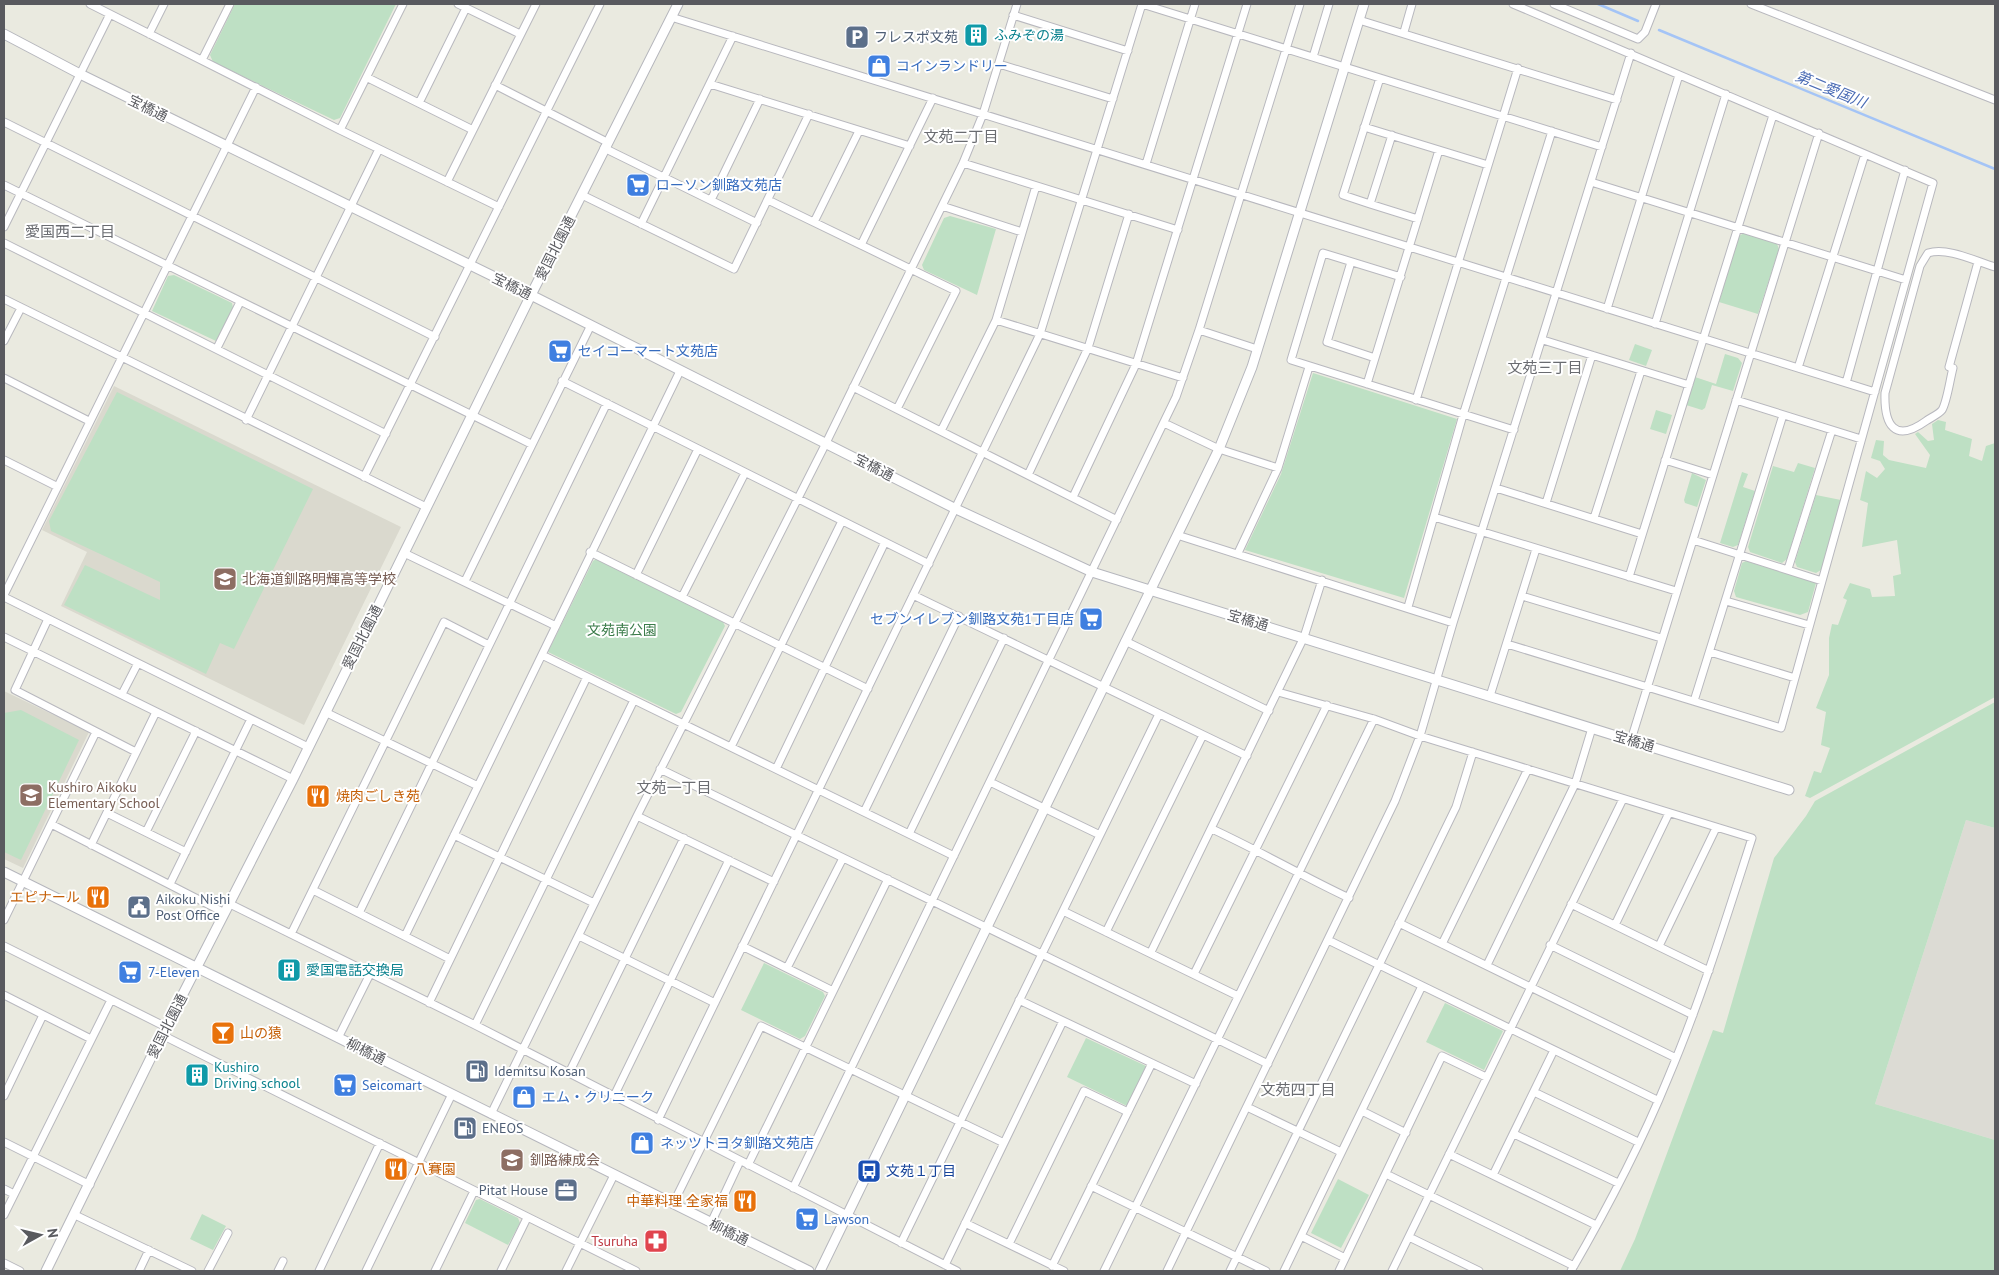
<svg xmlns="http://www.w3.org/2000/svg" width="1999" height="1275" font-family="'PT Sans','Noto Sans JP',sans-serif">
	<style>
		.industrial { fill: #dcdbd4 }
		.education { fill: #dad9ce }
		.green { fill: #bee0c4 }
		.lines { fill: none; stroke-linecap: round; stroke-linejoin: round }
		.stream { stroke: #a4c4f6; stroke-width: 2.5 }
		.street-casing { stroke: #b8b8be; stroke-width: 9 }
		.secondary-casing { stroke: #b6b7bd; stroke-width: 11 }
		.street { stroke: #fff; stroke-width: 7 }
		.secondary { stroke: #fff; stroke-width: 9 }
		.labels { text-anchor: middle; dominant-baseline: central; stroke-width: 4; stroke-linejoin: round; paint-order: stroke }
		.culture-label { font-size: 14px; fill: #0d838f; stroke: #fff; text-anchor: start }
		.service-label { font-size: 14px; fill: #4e5e75; stroke: #fff; text-anchor: start }
		.shop-label { font-size: 14px; fill: #366cbe; stroke: #fff; text-anchor: start }
		.street-label { font-size: 14px; fill: #595a5f; stroke: #fff }
		.education-label { font-size: 14px; fill: #785e54; stroke: #fff; text-anchor: start }
		.park-label { font-size: 14px; fill: #3b7c4a; stroke: #fff }
		.food-label { font-size: 14px; fill: #c56008; stroke: #fff; text-anchor: start }
		.transit-label { font-size: 14px; fill: #164399; stroke: #fff; text-anchor: start }
		.health-label { font-size: 14px; fill: #be3a42; stroke: #fff; text-anchor: end }
		.water-label { font-size: 15px; font-style: italic; fill: #4b6cb5; stroke: #fff }
		.neighbourhood-label { font-size: 15px; fill: #6a6c71; stroke: #fff }
	</style>
	<rect width="100%" height="100%" fill="#eaeae0"/>
	<!-- industrial -->
	<path class="industrial" d="M1966,820L1995,828V1140L1875,1104Z"/>
	<!-- education -->
	<path class="education" d="M114,386L401,527L304,725L61,606L87,552L42,530Z
		M4,691L89,732L23,868L4,859Z
		M509,1149L523,1155L516,1172L501,1165Z"/>
	<!-- green -->
	<path class="green" d="M235,4H396L340,118L334,120L213,62L210,55Z
		M950,216L996,229L977,295L924,270L922,265L944,218Z
		M1744,233L1777,244L1779,249L1758,314L1719,302L1739,236Z
		M174,275L232,303L233,308L216,341L152,311L168,276Z
		M1635,344L1652,350L1646,366L1629,360Z
		M1725,354L1738,358L1742,363L1733,391L1712,385L1705,408L1702,410L1686,405L1695,377L1716,384Z
		M1313,373L1457,419L1404,598L1245,550L1281,474Z
		M117,392L313,489L234,649L220,643L206,674L64,605L85,565L160,600V582L51,531L49,521Z
		M1656,410L1672,415L1666,434L1650,429Z
		M1938,420L1946,422L1945,430L1972,439L1969,456L1982,461L1986,446L1995,443V697L1810,798L1805,796L1814,771L1821,773L1830,748L1821,745L1826,712L1816,708L1829,675V638L1832,624L1838,625L1847,600L1843,598L1850,583L1870,589L1872,597L1895,596L1893,576L1901,574L1897,540L1862,547L1868,503L1860,500L1866,471L1877,478L1885,469L1880,461L1871,458L1876,440L1884,441L1883,455L1889,460L1926,468L1930,455L1915,434L1918,432L1928,441L1934,440L1932,424Z
		M1798,463L1815,468L1787,559L1782,563L1750,552L1748,547L1773,466L1794,472Z
		M1742,472L1748,474L1743,487L1755,491L1738,545L1733,547L1720,543Z
		M1692,473L1706,480L1697,507L1685,503L1684,500Z
		M1816,495L1841,500L1821,570L1816,573L1797,567L1795,562Z
		M596,559L723,622L725,626L681,712L676,714L548,652L593,561Z
		M1746,561L1816,583L1808,612L1800,615L1736,597L1734,591L1742,563Z
		M1995,702V828L1966,820L1875,1104L1995,1140V1271H1620L1635,1239L1713,1030L1723,1033L1774,858L1806,816L1815,801Z
		M21,710L79,740L21,860L4,852V713Z
		M764,963L823,992L825,996L805,1036L800,1039L741,1010Z
		M1445,1003L1503,1031L1484,1070L1426,1042Z
		M1086,1038L1146,1066L1127,1106L1067,1077Z
		M1338,1179L1369,1195L1341,1248L1311,1233Z
		M480,1199L518,1218L520,1223L508,1245L465,1223L476,1200Z
		M202,1214L226,1226L213,1250L190,1239Z"/>
	<g class="lines">
		<!-- stream -->
		<path class="stream" d="M1598,4L1638,21
			M1659,30L1995,169"/>
		<!-- street casing -->
		<g class="street-casing">
			<path id="street" d="M90,4L340,130L499,207
				M458,4L520,34
				M1142,4L1602,147
				M1554,4L1638,39L1645,32L1656,4
				M1751,4L1995,100
				M1013,15L1128,51
				M671,17L1875,392
				M1359,20L1617,100
				M1404,32L1412,4
				M149,34L164,4
				M1313,57L1329,4
				M202,60L230,4
				M999,64L1113,99
				M368,78L473,130
				M1380,78L1343,195L1370,204L1392,135
				M710,84L910,146
				M495,85L607,142
				M419,103L466,8
				M4,122L435,337
				M1364,127L1488,165
				M340,130L403,4
				M604,148L757,223
				M963,163L1178,230
				M1146,164L1195,4
				M447,182L536,4
				M1591,182L1906,280
				M4,185L531,444
				M582,195L734,269L809,114
				M711,200L760,99
				M768,200L956,291L897,409
				M1370,204L1418,219
				M942,206L1022,232
				M814,222L859,131
				M641,224L733,36
				M4,227L110,14
				M4,243L386,434
				M861,245L933,98
				M1351,262L1327,342L1375,358
				M1978,262L1949,367L1953,368C1950,379 1947,402 1942,410C1939,414 1930,418 1926,421C1894,444 1884,424 1885,393L1920,266L1928,253C1948,247 1975,261 1995,267
				M1401,277L1323,253L1291,360L1514,430
				M4,299L426,507
				M1607,309L1679,75
				M996,320L1183,378
				M1655,324L1726,94
				M1199,330L1257,349
				M1543,340L1689,385
				M4,341L21,308
				M217,348L240,302
				M1798,368L1865,154
				M4,378L89,421
				M562,381L929,564
				M1846,383L1905,170
				M1367,384L1439,150
				M853,387L1117,520
				M1416,400L1518,68
				M1736,400L1861,439
				M246,420L379,149
				M1164,423L1219,449L1278,468
				M941,431L996,320L1036,186
				M4,460L56,486
				M1665,460L1713,475
				M1028,475L1088,348L1129,214
				M364,477L600,4
				M1496,488L1642,534
				M1073,497L1136,364L1247,4
				M1546,503L1592,355
				M1434,517L1676,591
				M1594,518L1641,371
				M1177,535L1453,623
				M1693,540L1822,581
				M590,552L868,689
				M404,553L556,626
				M1238,553L1278,468L1309,367
				M1788,569L1832,430
				M636,575L698,449
				M1629,577L1773,115
				M465,581L591,325
				M4,595L256,87
				M913,595L1247,756
				M1522,596L1661,638
				M4,597L308,747
				M682,597L745,473
				M1726,601L1809,625
				M1408,607L1463,415L1552,131
				M48,619L15,690L136,752
				M4,637L293,779
				M1125,641L1269,711
				M1507,644L1781,728L1933,183L1513,4
				M1710,652L1795,678
				M542,655L954,856
				M1278,692L1374,719L1420,736L1752,838C1726,919 1701,1000 1668,1078C1641,1144 1607,1209 1571,1271
				M122,694L138,663
				M1490,696L1536,549
				M1694,701L1783,415
				M325,712L478,786
				M1631,740L1819,133
				M731,747L842,521
				M660,769L1268,1064
				M776,769L885,542
				M990,782L1100,835
				M864,812L959,616
				M107,813L186,852
				M637,816L774,882
				M51,824L225,913
				M1212,829C1258,850 1302,876 1349,898
				M146,832L196,731
				M909,834L1004,638
				M454,835L594,903
				M91,845L156,712
				M170,884L251,719
				M313,890L450,959
				M230,904L475,1025L957,1271
				M1571,904L1709,971
				M1063,911L1238,996
				M359,913L607,403
				M4,920L96,732
				M1399,923L1676,1058
				M1615,925L1669,813
				M1106,932L1203,735
				M291,934L444,622L489,645
				M405,936L680,371
				M579,936L715,1003
				M1328,940L1657,1100
				M1442,944L1528,769
				M1550,945L1693,1015
				M4,946L166,1027
				M742,946L833,991
				M1659,946L1716,828
				M1151,952L1304,637L1322,580
				M1487,965L1575,784L1592,728
				M787,968L843,858
				M1194,974L1327,705
				M4,995L91,1039
				M1019,1000L1196,1084
				M429,1003L587,677
				M475,1025L634,700
				M162,1035L636,1271
				M338,1038L370,974
				M569,1073L684,838
				M1534,1092L1638,1142
				M4,1096L43,1015
				M614,1096L729,860
				M1247,1107L1341,1152
				M1362,1111L1406,1133
				M491,1114L637,816L826,443L963,163L983,114L1017,4
				M658,1120L1040,334L1142,4
				M1514,1134L1618,1183
				M4,1142L90,1185
				M1449,1154L1596,1225
				M748,1165L888,879
				M1386,1174L1574,1266
				M1493,1175L1554,1050
				M1091,1186L1266,1271
				M793,1188L1176,397L1199,330L1300,4
				M4,1189L14,1194
				M673,1204L761,1026L1004,1143
				M4,1215L111,1000
				M75,1215L192,1271
				M711,1223L740,1161
				M965,1223L1064,1271
				M1301,1236L1345,1258
				M1409,1237L1479,1271
				M901,1243L1159,714
				M1009,1244L1084,1091L1128,1112
				M4,1263L20,1271
				M945,1265L1063,1021
				M1052,1266L1152,1063
				M139,1271L149,1250
				M208,1271L228,1233
				M278,1271L283,1261
				M319,1271L380,1143
				M366,1271L452,1094
				M435,1271L474,1191
				M501,1271L527,1218
				M566,1271L614,1175
				M1104,1271L1374,719
				M1167,1271L1395,801L1420,736L1453,623L1631,53
				M1230,1271L1456,807L1473,752
				M1284,1271L1422,986
				M1339,1271L1442,1056L1486,1077
				M1392,1271L1623,799"/>
		</g>
		<!-- secondary casing -->
		<g class="secondary-casing">
			<path id="secondary" d="M4,34L80,74L509,284L956,509L1092,572L1789,790
				M4,872L809,1271
				M46,1271L162,1035L293,779L531,295L678,4
				M820,1271L1219,449L1252,367L1364,4"/>
		</g>
		<!-- street -->
		<use href="#street" class="street"/>
		<!-- secondary -->
		<use href="#secondary" class="secondary"/>
	</g>
	<!-- icons -->
	<defs>
		<g id="building-square" transform="scale(1.25)"><rect x="-9" y="-9" width="18" height="18" rx="4" fill="#0f9aa8" stroke="#fff"/><path d="M-4-6H4V6H1V3H-1V6H-4ZM-2.5-4.3h1.7v1.8h-1.7ZM.8-4.3h1.7v1.8H.8ZM-2.5-1h1.7V.8h-1.7ZM.8-1h1.7V.8H.8Z" fill="#fff"/></g>
		<g id="parking-square" transform="scale(1.25)"><rect x="-9" y="-9" width="18" height="18" rx="4" fill="#5c6f8a" stroke="#fff"/><path d="M-3.5-5.5H1a3.5 3.5 0 0 1 0 7H-1V5.5H-3.5ZM-1-3.4V-.6H.8a1.4 1.4 0 0 0 0-2.8Z" fill="#fff"/></g>
		<g id="shop-square" transform="scale(1.25)"><rect x="-9" y="-9" width="18" height="18" rx="4" fill="#3f7fe0" stroke="#fff"/><path d="M-5-2.5h2.3a2.7 3.5 0 0 1 5.4 0H5L5.5 6h-11ZM-1.5-2.5h3a1.5 2.3 0 0 0-3 0Z" fill="#fff"/></g>
		<g id="supermarket-square" transform="scale(1.25)"><rect x="-9" y="-9" width="18" height="18" rx="4" fill="#3f7fe0" stroke="#fff"/><path d="M-6-5.5h2.5l.6 2H6L4.5 2H-2.5L-4.4-4H-6ZM-1.5 3.2a1.3 1.3 0 1 0 .1 0ZM3 3.2a1.3 1.3 0 1 0 .1 0Z" fill="#fff"/></g>
		<g id="school-square" transform="scale(1.25)"><rect x="-9" y="-9" width="18" height="18" rx="4" fill="#8d6e63" stroke="#fff"/><path d="M0-5L7-2L0 1L-7-2ZM-4 1L0 2.5L4 1V4Q0 6-4 4Z" fill="#fff"/></g>
		<g id="restaurant-square" transform="scale(1.25)"><rect x="-9" y="-9" width="18" height="18" rx="4" fill="#e8710a" stroke="#fff"/><path d="M-5-6h1v4h1v-4h1v4h1v-4h1v5L-1.5 .5V6h-2V.5L-5-1ZM5-6V6H3V1.5H1.5Q1.5-4 5-6Z" fill="#fff"/></g>
		<g id="civic-square" transform="scale(1.25)"><rect x="-9" y="-9" width="18" height="18" rx="4" fill="#5c6f8a" stroke="#fff"/><path d="M-.6-6.5H3V-4.5H.6V-3L4-1V1h2V6H-6V1h2V-1L-.6-3ZM-1.2 2.5V6h2.4V2.5Z" fill="#fff"/></g>
		<g id="bar-square" transform="scale(1.25)"><rect x="-9" y="-9" width="18" height="18" rx="4" fill="#e8710a" stroke="#fff"/><path d="M-6-5H6L.8 .8V4.5H3.5V6h-7V4.5H-.8V.8Z" fill="#fff"/></g>
		<g id="fuel-square" transform="scale(1.25)"><rect x="-9" y="-9" width="18" height="18" rx="4" fill="#5c6f8a" stroke="#fff"/><path d="M-5.5-6h7V0h2V4h1.3V-2.5L3-4.5l.8-.8L6-3V5H2.5V1h-1V6h-7ZM-4.2-4.7v3.2H.2V-4.7Z" fill="#fff"/></g>
		<g id="bus-square" transform="scale(1.25)"><rect x="-9" y="-9" width="18" height="18" rx="4" fill="#1a4fb4" stroke="#fff"/><path d="M-5-6H5V4H4V6H2V4H-2V6H-4V4H-5ZM-3.5-4V0h7V-4ZM-3.5 1.2v1.5H-2V1.2ZM2 1.2v1.5H3.5V1.2Z" fill="#fff"/></g>
		<g id="office-square" transform="scale(1.25)"><rect x="-9" y="-9" width="18" height="18" rx="4" fill="#5c6f8a" stroke="#fff"/><path d="M-6-3h4V-5.5h4V-3h4V5H-6ZM-1-4.5V-3h2v-1.5ZM-6 0V1H6V0Z" fill="#fff"/></g>
		<g id="pharmacy-square" transform="scale(1.25)"><rect x="-9" y="-9" width="18" height="18" rx="4" fill="#e0444e" stroke="#fff"/><path d="M-2-6h4v4h4v4h-4v4h-4v-4h-4v-4h4Z" fill="#fff"/></g>
	</defs>
	<g fill-rule="evenodd">
		<use href="#building-square" x="976" y="35"/>
		<use href="#parking-square" x="857" y="37"/>
		<use href="#shop-square" x="879" y="66"/>
		<use href="#supermarket-square" x="638" y="185"/>
		<use href="#supermarket-square" x="560" y="351"/>
		<use href="#school-square" x="225" y="579"/>
		<use href="#supermarket-square" x="1091" y="619"/>
		<use href="#school-square" x="31" y="795"/>
		<use href="#restaurant-square" x="318" y="796"/>
		<use href="#restaurant-square" x="98" y="897"/>
		<use href="#civic-square" x="139" y="907"/>
		<use href="#building-square" x="289" y="970"/>
		<use href="#supermarket-square" x="130" y="972"/>
		<use href="#bar-square" x="223" y="1033"/>
		<use href="#fuel-square" x="477" y="1071"/>
		<use href="#building-square" x="197" y="1075"/>
		<use href="#supermarket-square" x="345" y="1085"/>
		<use href="#shop-square" x="524" y="1097"/>
		<use href="#fuel-square" x="465" y="1128"/>
		<use href="#shop-square" x="642" y="1143"/>
		<use href="#school-square" x="512" y="1160"/>
		<use href="#restaurant-square" x="396" y="1169"/>
		<use href="#bus-square" x="869" y="1171"/>
		<use href="#office-square" x="566" y="1190"/>
		<use href="#restaurant-square" x="745" y="1201"/>
		<use href="#supermarket-square" x="807" y="1219"/>
		<use href="#pharmacy-square" x="656" y="1241"/>
	</g>
	<g class="labels">
		<!-- culture labels -->
		<g class="culture-label">
			<text x="994" y="35">ふみぞの湯</text>
			<text x="306" y="970">愛国電話交換局</text>
			<text x="214" y="1067">Kushiro<tspan x="214" dy="16">Driving school</tspan></text>
		</g>
		<!-- service labels -->
		<g class="service-label">
			<text x="874" y="37">フレスポ文苑</text>
			<text x="156" y="899">Aikoku Nishi<tspan x="156" dy="16">Post Office</tspan></text>
			<text x="494" y="1071">Idemitsu Kosan</text>
			<text x="482" y="1128">ENEOS</text>
			<text x="548" y="1190" text-anchor="end">Pitat House</text>
		</g>
		<!-- shop labels -->
		<g class="shop-label">
			<text x="896" y="66">コインランドリー</text>
			<text x="656" y="185">ローソン釧路文苑店</text>
			<text x="578" y="351">セイコーマート文苑店</text>
			<text x="1074" y="619" text-anchor="end">セブンイレブン釧路文苑1丁目店</text>
			<text x="148" y="972">7-Eleven</text>
			<text x="362" y="1085">Seicomart</text>
			<text x="542" y="1097">エム・クリニーク</text>
			<text x="660" y="1143">ネッツトヨタ釧路文苑店</text>
			<text x="824" y="1219">Lawson</text>
		</g>
		<!-- street labels -->
		<g class="street-label">
			<text transform="translate(148 108) rotate(26)">宝橋通</text>
			<text transform="translate(555 248) rotate(-63)">愛国北園通</text>
			<text transform="translate(512 286) rotate(26)">宝橋通</text>
			<text transform="translate(874 467) rotate(27)">宝橋通</text>
			<text transform="translate(1248 620) rotate(17)">宝橋通</text>
			<text transform="translate(362 637) rotate(-63)">愛国北園通</text>
			<text transform="translate(1634 741) rotate(17)">宝橋通</text>
			<text transform="translate(167 1026) rotate(-63)">愛国北園通</text>
			<text transform="translate(366 1051) rotate(26)">柳橋通</text>
			<text transform="translate(729 1232) rotate(26)">柳橋通</text>
		</g>
		<!-- education labels -->
		<g class="education-label">
			<text x="242" y="579">北海道釧路明輝高等学校</text>
			<text x="48" y="787">Kushiro Aikoku<tspan x="48" dy="16">Elementary School</tspan></text>
			<text x="530" y="1160">釧路練成会</text>
		</g>
		<!-- park labels -->
		<g class="park-label">
			<text x="622" y="630">文苑南公園</text>
		</g>
		<!-- food labels -->
		<g class="food-label">
			<text x="336" y="796">焼肉ごしき苑</text>
			<text x="80" y="897" text-anchor="end">エピナール</text>
			<text x="240" y="1033">山の猿</text>
			<text x="414" y="1169">八賽園</text>
			<text x="728" y="1201" text-anchor="end">中華料理 全家福</text>
		</g>
		<!-- transit labels -->
		<g class="transit-label">
			<text x="886" y="1171">文苑１丁目</text>
		</g>
		<!-- health labels -->
		<g class="health-label">
			<text x="638" y="1241">Tsuruha</text>
		</g>
		<!-- water labels -->
		<g class="water-label">
			<text transform="translate(1831 89) rotate(22)">第二愛国川</text>
		</g>
		<!-- neighbourhood labels -->
		<g class="neighbourhood-label">
			<text x="961" y="136">文苑二丁目</text>
			<text x="70" y="231">愛国西二丁目</text>
			<text x="1545" y="367">文苑三丁目</text>
			<text x="674" y="787">文苑一丁目</text>
			<text x="1298" y="1089">文苑四丁目</text>
		</g>
	</g>
	<!-- border -->
	<rect width="1999" height="1275" fill="none" stroke="#595a5f" stroke-width="10"/>
	<!-- north arrow -->
	<g transform="translate(40 1235) rotate(82)" stroke="#ffffff" stroke-width="4" paint-order="stroke">
	<path d="M0-4L9 19L0 12L-9 19Z" fill="#595a5f"/>
	<text y="-8" font-size="14" font-weight="bold" text-anchor="middle" fill="#595a5f">N</text>
	</g>
</svg>
